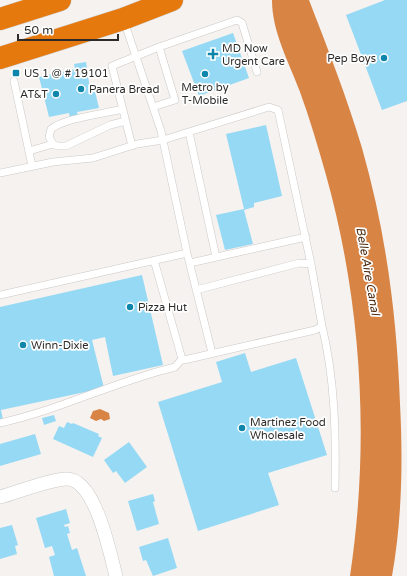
<svg xmlns="http://www.w3.org/2000/svg" width="407" height="576" font-family="'Varela Round',sans-serif">
	<style>
		.water { fill: #d88445 }
		.building { fill: #96d9f5 }
		.lines { fill: none; stroke-linecap: round; stroke-linejoin: round }
		.lane-casing { stroke: #ccc8c6; stroke-width: 8 }
		.street-casing { stroke: #ccc8c6; stroke-width: 14 }
		.highway-casing { stroke: #d1d0d0; stroke-width: 23 }
		.lane { stroke: #fff; stroke-width: 7 }
		.street { stroke: #fff; stroke-width: 13 }
		.highway { stroke: #e5790e; stroke-width: 22 }
		.poi-dot { fill: #0e86ab; stroke: #fff; stroke-width: 1.5 }
		.labels { text-anchor: middle; dominant-baseline: central; stroke-width: 3.5; stroke-linejoin: round; paint-order: stroke }
		.poi-label { font-size: 11px; fill: #2c2b2a; stroke: #fff; text-anchor: start }
		.water-label { font-size: 12px; font-style: italic; fill: #4a280d; stroke: #fff }
	</style>
	<rect width="100%" height="100%" fill="#f5f2ef"/>
	<!-- water -->
	<path class="water" d="M272,0H309C328,49 347,98 362,148C386,232 397,317 400,404C403,461 402,520 392,576H350C370,443 362,304 326,175C318,147 310,119 300,92C289,62 272,32 272,0Z
		M100,409L109,413L110,419L104,421L101,419L96,421L90,418L93,411Z"/>
	<!-- building -->
	<path class="building" d="M385,0H407V101L382,110L346,15Z
		M233,33L249,78L199,96L182,51Z
		M86,62L90,89L94,87L99,108L77,112L78,116L70,118L69,113L49,117L39,77L75,69L74,64Z
		M266,125L282,196L254,203V207L244,210L253,244L225,250L216,215L244,209L226,134Z
		M142,275L163,365L113,376L105,337L92,340L104,388L1,410L3,420L0,421V307Z
		M245,353L251,372L296,358L327,455L268,473L279,505L198,531L158,402L222,382L216,362Z
		M54,415L56,421L44,425L42,418Z
		M67,422L72,424L73,423L99,434L98,436L102,438L93,457L53,439L59,426L64,428Z
		M35,434L41,454L0,466V444Z
		M129,442L147,467L125,483L116,471L113,473L104,460Z
		M153,494L155,501L153,502L159,524L137,531L128,501Z
		M66,509L70,523L64,525L65,527L68,526L70,533L67,534L72,550L77,548L86,576H54L49,557L55,555L52,546L45,548L36,518Z
		M12,525L18,545L15,546L17,554L0,559V528Z
		M168,538L177,568L153,576L146,560L143,561L139,547Z"/>
	<g class="lines">
		<!-- lane casing -->
		<g class="lane-casing">
			<path id="lane" d="M124,21L161,131L187,253L212,353
				M14,81L32,166
				M153,107L175,100L159,47
				M123,109C103,114 65,118 51,129L49,137L53,144L57,146H66L110,125L126,121
				M189,132L216,257
				M132,146L112,66L159,47L237,20L242,23L257,72
				M29,151L53,144
				M0,173L53,162L93,158L137,144L163,140L269,107L278,110L311,264
				M154,260L182,359L184,360L315,330L322,326L311,264L299,263L196,290
				M190,263L306,237
				M0,295L187,253
				M322,326C335,379 336,434 335,488
				M0,423C60,410 116,381 175,367L182,359"/>
		</g>
		<!-- street casing -->
		<g class="street-casing">
			<path id="street" d="M0,497C15,493 54,478 68,479C96,481 110,554 116,576"/>
		</g>
		<!-- highway casing -->
		<g class="highway-casing">
			<path id="highway" d="M0,19L60,0
				M0,58L123,19L172,0"/>
		</g>
		<!-- lane -->
		<use href="#lane" class="lane"/>
		<!-- street -->
		<use href="#street" class="street"/>
		<!-- highway -->
		<use href="#highway" class="highway"/>
	</g>
	<!-- markers -->
	<g class="poi-dot">
		<path d="M211 48h4v4h4v4h-4v4h-4v-4h-4v-4h4z"/>
		<circle cx="384" cy="58" r="4"/>
		<rect x="12" y="69" width="8" height="8" rx="2"/>
		<circle cx="205" cy="74" r="4"/>
		<circle cx="81" cy="89" r="4"/>
		<circle cx="56" cy="94" r="4"/>
		<circle cx="130" cy="307" r="4"/>
		<circle cx="23" cy="345" r="4"/>
		<circle cx="242" cy="428" r="4"/>
	</g>
	<g class="labels">
		<!-- poi labels -->
		<g class="poi-label">
			<text x="222" y="48">MD Now<tspan x="222" dy="13">Urgent Care</tspan></text>
			<text x="376" y="58" text-anchor="end">Pep Boys</text>
			<text x="24" y="73">US 1 @ # 19101</text>
			<text x="205" y="87" text-anchor="middle">Metro by<tspan x="205" dy="13">T-Mobile</tspan></text>
			<text x="89" y="89">Panera Bread</text>
			<text x="48" y="94" text-anchor="end">AT&amp;T</text>
			<text x="138" y="307">Pizza Hut</text>
			<text x="31" y="345">Winn-Dixie</text>
			<text x="250" y="422">Martinez Food<tspan x="250" dy="13">Wholesale</tspan></text>
		</g>
		<!-- water labels -->
		<g class="water-label">
			<text transform="translate(368 271) rotate(80)">Belle Aire Canal</text>
		</g>
	</g>
	<!-- scale -->
	<path d="M18 34v6h100v-6" fill="none" stroke="#2c2b2a" stroke-width="2"/>
	<text x="24" y="34" font-size="12" fill="#2c2b2a" stroke="#ffffff" stroke-width="3" paint-order="stroke">50 m</text>
</svg>
